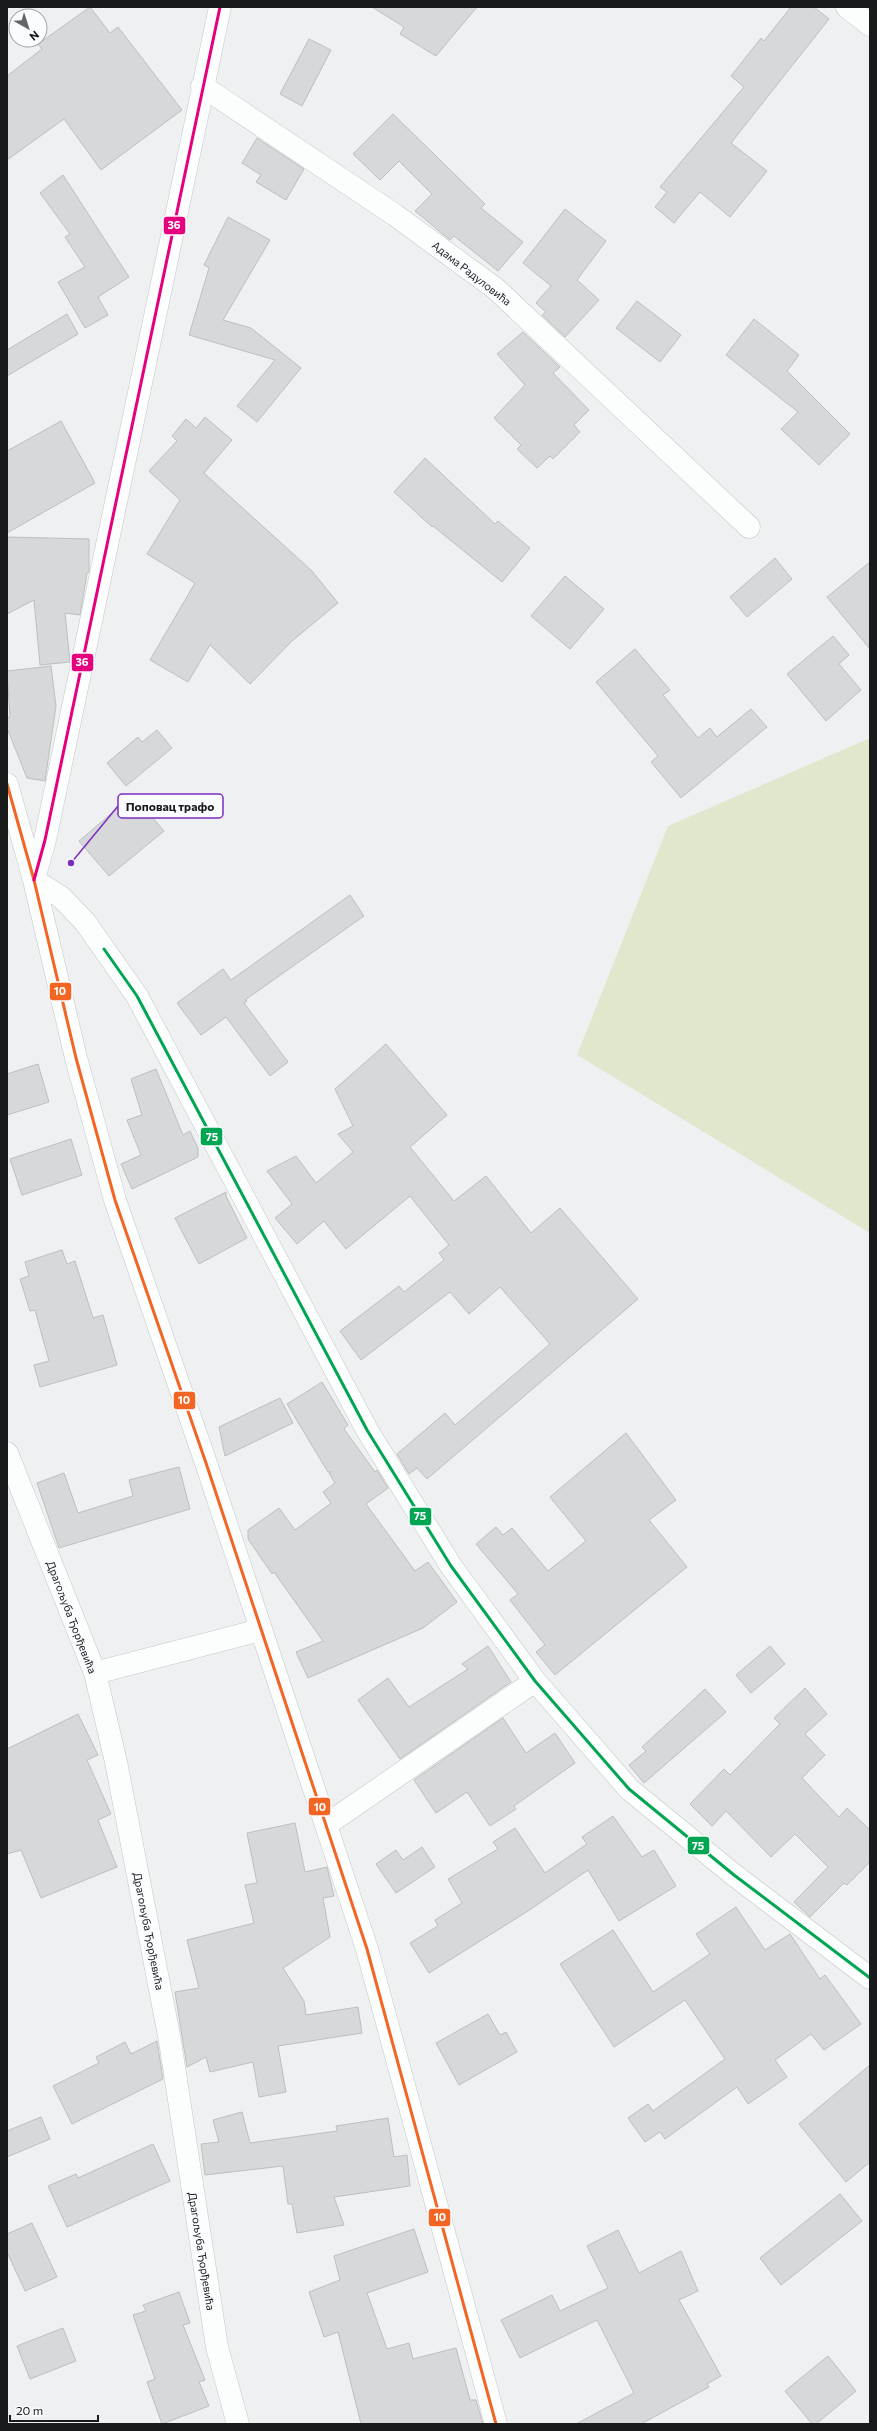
<svg xmlns="http://www.w3.org/2000/svg" width="877" height="2431" font-family="Commissioner,sans-serif">
	<style>
		.green { fill: #e1e7cd }
		.building { fill: #d6d8da; stroke: #bdbec0 }
		.lines { fill: none; stroke-linecap: round; stroke-linejoin: round }
		.street-casing { stroke: #c3c5c6; stroke-width: 23 }
		.street { stroke: #fcfdfd; stroke-width: 22 }
		.bus-1-casing { stroke: #fbfcff; stroke-width: 6 }
		.bus-2-casing { stroke: #fbfcff; stroke-width: 6 }
		.bus-3-casing { stroke: #fbfcff; stroke-width: 6 }
		.bus-1 { stroke: #f26522; stroke-width: 3 }
		.bus-2 { stroke: #e5007d; stroke-width: 3 }
		.bus-3 { stroke: #00a651; stroke-width: 3 }
		.labels { text-anchor: middle; dominant-baseline: central; stroke-width: 3.5; stroke-linejoin: round; paint-order: stroke }
		.street-label { font-size: 11px; fill: #191a1c; stroke: #fbfcff }
		.leader { fill: none; stroke: #7b2cbf; stroke-width: 1.5 }
		.callout-dot { fill: #7b2cbf; stroke: #fbfcff; stroke-width: 1.5 }
		.callout { fill: #fbfcff; stroke: #7b2cbf; stroke-width: 1.5 }
		.callout-label { font-size: 12px; text-anchor: middle; font-weight: bold; fill: #191a1c }
		.line-badge { stroke: #fbfcff; stroke-width: 1.5 }
		.badge-label { font-size: 11px; text-anchor: middle; font-weight: bold; fill: #fff }
	</style>
	<rect width="100%" height="100%" fill="#eef0f2"/>
	<!-- green -->
	<path class="green" d="M870,738V1233L577,1055L668,826Z"/>
	<!-- building -->
	<path class="building" d="M90,7L110,33L118,27L182,110L101,170L64,119L7,160V76L42,49L38,44Z
		M372,7H477L436,56L400,34L404,27Z
		M791,7H814L829,19L731,143L767,171L730,217L700,192L674,223L655,207L667,192L660,187L744,87L731,76L761,38L764,41Z
		M309,39L331,50L302,106L280,94Z
		M393,114L485,204L481,208L523,242L498,271L454,236L450,240L415,211L432,194L399,161L380,180L353,154Z
		M257,138L304,169L286,200L256,182L261,175L242,163Z
		M63,175L129,277L98,297L108,315L85,328L58,282L85,267L65,237L70,234L40,193Z
		M565,209L606,241L577,280L599,300L565,337L542,315L546,312L536,303L551,286L523,263Z
		M228,217L270,240L223,320L251,328L301,368L257,422L237,406L275,360L189,335L209,268L204,265Z
		M637,301L681,335L660,362L616,328Z
		M67,314L78,334L7,376V350Z
		M754,319L799,355L787,371L850,434L819,465L781,429L798,412L726,355Z
		M523,332L560,367L553,373L589,410L574,425L580,432L553,459L550,456L537,468L517,449L521,445L494,418L525,385L497,354Z
		M205,417L232,440L204,473L312,571L338,603L292,641L250,684L210,645L188,682L150,660L195,583L147,554L180,500L149,471L177,441L172,436L186,419L196,428Z
		M61,421L95,483L7,533V451Z
		M425,458L495,524L498,521L530,548L502,582L433,526L432,527L394,492Z
		M7,537L89,539V572L87,573L80,615L65,613L70,662L40,665L34,600L7,614Z
		M775,558L792,579L747,617L730,597Z
		M870,562V649L827,597Z
		M565,576L604,609L570,649L531,616Z
		M833,636L849,655L839,664L861,690L826,721L787,674Z
		M635,649L670,690L663,695L698,738L710,728L717,737L751,709L767,727L681,798L651,762L658,756L596,682Z
		M51,666L56,706L45,781L27,778L7,728V718L10,717L7,671Z
		M157,730L172,748L126,786L107,763L138,737L142,742Z
		M133,795L164,831L109,876L79,841Z
		M350,895L364,916L245,1000L247,1001L244,1003L288,1062L270,1076L226,1017L201,1035L177,1003L223,969L231,980Z
		M386,1044L447,1115L410,1147L454,1201L486,1176L531,1233L560,1208L638,1299L427,1479L417,1468L409,1474L397,1454L445,1413L455,1425L550,1344L500,1287L469,1314L450,1292L361,1360L340,1331L399,1286L404,1292L444,1260L439,1253L449,1245L410,1196L346,1249L324,1221L297,1244L275,1218L292,1204L267,1171L296,1156L316,1183L353,1152L338,1134L353,1126L335,1089Z
		M38,1064L49,1102L7,1115V1074Z
		M156,1069L183,1135L190,1131L198,1148V1157L132,1189L121,1164L141,1155L127,1120L142,1115L131,1079Z
		M71,1139L82,1175L22,1195L10,1159Z
		M226,1192V1196L247,1238L199,1264L175,1218Z
		M62,1250L67,1264L75,1261L93,1318L103,1315L117,1365L40,1387L34,1365L49,1361L35,1310L30,1311L20,1279L29,1276L25,1262Z
		M322,1382L348,1425L344,1429L375,1472L377,1470L388,1488L366,1504L415,1571L428,1562L457,1602L423,1628L308,1678L296,1652L323,1641L274,1572L272,1574L248,1539V1530L279,1508L295,1530L331,1503L323,1492L335,1483L329,1473L331,1472H328L287,1404Z
		M280,1398L293,1423L225,1456L219,1427Z
		M626,1433L676,1500L649,1520L687,1567L555,1675L536,1652L545,1645L510,1600L518,1594L476,1544L496,1527L503,1535L512,1528L548,1571L586,1541L550,1497Z
		M179,1467L190,1509L59,1548L37,1483L64,1473L78,1513L133,1496L129,1480Z
		M488,1646L511,1682L400,1759L358,1700L388,1678L409,1707L468,1669L462,1664Z
		M770,1646L785,1664L751,1693L736,1675Z
		M805,1688L827,1714L805,1734L825,1755L802,1778L839,1817L847,1808L870,1830V1862L847,1885L844,1883L810,1917L794,1902L828,1867L795,1834L771,1857L726,1811L712,1826L690,1804L724,1769L730,1775L780,1724L774,1718Z
		M705,1689L726,1712L644,1783L629,1765L646,1751L642,1747Z
		M78,1714L98,1755L87,1760L111,1814L98,1820L117,1867L41,1898L21,1850L7,1854V1749Z
		M503,1718L526,1753L555,1733L575,1763L514,1806L516,1809L490,1826L467,1792L436,1813L414,1780Z
		M613,1816L642,1857L654,1850L676,1886L619,1921L588,1870L528,1911L429,1973L410,1943L438,1926L435,1920L462,1903L448,1879L498,1849L493,1842L515,1828L545,1873L587,1844L582,1837Z
		M295,1823L305,1872L327,1867L334,1896L323,1898L330,1937L283,1968L304,2001L306,2015L358,2007L362,2033L278,2046L286,2092L259,2097L253,2062L210,2072L206,2057L187,2067L175,1992L199,1988L187,1940L254,1923L245,1885L257,1883L247,1833Z
		M422,1847L435,1867L396,1893L376,1864L396,1850L403,1860Z
		M736,1907L765,1950L790,1934L820,1979L825,1975L861,2024L824,2050L811,2034L775,2060L787,2077L748,2104L737,2087L665,2139L660,2132L645,2142L628,2118L648,2104L653,2111L725,2059L685,2000L614,2047L560,1964L613,1930L653,1992L710,1954L696,1934Z
		M488,2014L500,2035L506,2032L517,2052L459,2085L436,2043Z
		M157,2041L163,2079L72,2124L53,2086L99,2063L96,2057L125,2042L131,2054Z
		M870,2065V2162L846,2182L799,2124Z
		M242,2112L250,2143L337,2131L336,2126L388,2118L394,2157L407,2155L410,2186L334,2197L344,2225L297,2233L292,2204H288L283,2166L205,2175L201,2144L219,2142L213,2120Z
		M41,2117L50,2139L7,2157V2131Z
		M153,2144L170,2181L67,2227L48,2186L76,2174L78,2178Z
		M840,2194L862,2221L781,2285L760,2258Z
		M32,2223L57,2277L25,2291L7,2252V2234Z
		M414,2229L428,2272L367,2293L387,2349L409,2343L413,2359L456,2348L470,2400H476L483,2424H361L338,2332L324,2337L309,2292L340,2280L334,2256Z
		M618,2230L639,2273L681,2251L698,2291L679,2300L721,2376L707,2384L709,2387L641,2424H576L634,2393L597,2320L520,2358L501,2320L552,2295L560,2311L608,2288L587,2246Z
		M179,2292L190,2323L183,2325L205,2380L199,2382L209,2406L162,2424L147,2382L155,2379L133,2315L146,2311L143,2305Z
		M63,2328L76,2361L30,2379L17,2346Z
		M828,2356L856,2391L816,2424H812L785,2391Z"/>
	<g class="lines">
		<!-- street casing -->
		<g class="street-casing">
			<path id="street" d="M847,7L870,25
				M202,86L395,215L496,289L749,527
				M7,784L34,880L76,1058L115,1200L206,1463L367,1949L496,2424
				M34,879L45,840L220,7
				M34,880L61,897L85,922L137,996L367,1430L451,1566L535,1681L629,1789L734,1875L870,1978
				M7,1453L95,1673L116,1762L170,2041L217,2347L238,2424
				M95,1673L260,1630
				M326,1825L535,1681"/>
		</g>
		<!-- street -->
		<use href="#street" class="street"/>
		<!-- bus-1 casing -->
		<g class="bus-1-casing">
			<path id="bus-1" d="M7,784L34,880L76,1058L115,1200L206,1463L367,1949L496,2424"/>
		</g>
		<!-- bus-2 casing -->
		<g class="bus-2-casing">
			<path id="bus-2" d="M34,880L45,840L220,7"/>
		</g>
		<!-- bus-3 casing -->
		<g class="bus-3-casing">
			<path id="bus-3" d="M104,949L137,996L367,1430L451,1566L535,1681L629,1789L734,1875L870,1978"/>
		</g>
		<!-- bus-1 -->
		<use href="#bus-1" class="bus-1"/>
		<!-- bus-2 -->
		<use href="#bus-2" class="bus-2"/>
		<!-- bus-3 -->
		<use href="#bus-3" class="bus-3"/>
	</g>
	<g class="labels">
		<!-- street labels -->
		<g class="street-label">
			<text transform="translate(472 273) rotate(38)">Адама Радуловића</text>
			<text transform="translate(72 1617) rotate(69)">Драгољуба Ђорђевића</text>
			<text transform="translate(149 1931) rotate(79)">Драгољуба Ђорђевића</text>
			<text transform="translate(202 2251) rotate(81)">Драгољуба Ђорђевића</text>
		</g>
	</g>
	<!-- callouts -->
	<path class="leader" d="M71 863L118 806"/>
	<circle class="callout-dot" cx="71" cy="863" r="4"/>
	<rect class="callout" x="118" y="794" width="105" height="24" rx="4"/>
	<g class="callout-label">
		<text x="170" y="811">Поповац трафо</text>
	</g>
	<g class="line-badge">
		<rect x="163" y="216" width="23" height="19" rx="4" fill="#e5007d"/>
		<rect x="71" y="653" width="23" height="19" rx="4" fill="#e5007d"/>
		<rect x="49" y="982" width="23" height="19" rx="4" fill="#f26522"/>
		<rect x="200" y="1127" width="23" height="19" rx="4" fill="#00a651"/>
		<rect x="173" y="1391" width="23" height="19" rx="4" fill="#f26522"/>
		<rect x="409" y="1507" width="23" height="19" rx="4" fill="#00a651"/>
		<rect x="308" y="1797" width="23" height="19" rx="4" fill="#f26522"/>
		<rect x="687" y="1836" width="23" height="19" rx="4" fill="#00a651"/>
		<rect x="428" y="2208" width="23" height="19" rx="4" fill="#f26522"/>
	</g>
	<g class="badge-label">
		<text x="174" y="229">36</text>
		<text x="82" y="666">36</text>
		<text x="60" y="995">10</text>
		<text x="212" y="1141">75</text>
		<text x="184" y="1404">10</text>
		<text x="420" y="1520">75</text>
		<text x="320" y="1811">10</text>
		<text x="698" y="1850">75</text>
		<text x="440" y="2221">10</text>
	</g>
	<!-- border -->
	<rect width="877" height="2431" fill="none" stroke="#191a1c" stroke-width="16"/>
	<!-- north arrow -->
	<g transform="translate(28 28) rotate(141)"><circle r="19" fill="#fbfcff" stroke="#a1a2a4"/>
	<path d="M0-3L7 15L0 10L-7 15Z" fill="#646567"/>
	<text y="-6" font-size="11" font-weight="bold" text-anchor="middle" fill="#191a1c">N</text>
	</g>
	<!-- scale -->
	<path d="M10 2415v6h88v-6" fill="none" stroke="#191a1c" stroke-width="2"/>
	<text x="16" y="2415" font-size="12" fill="#191a1c" stroke="#fbfcff" stroke-width="3" paint-order="stroke">20 m</text>
</svg>
